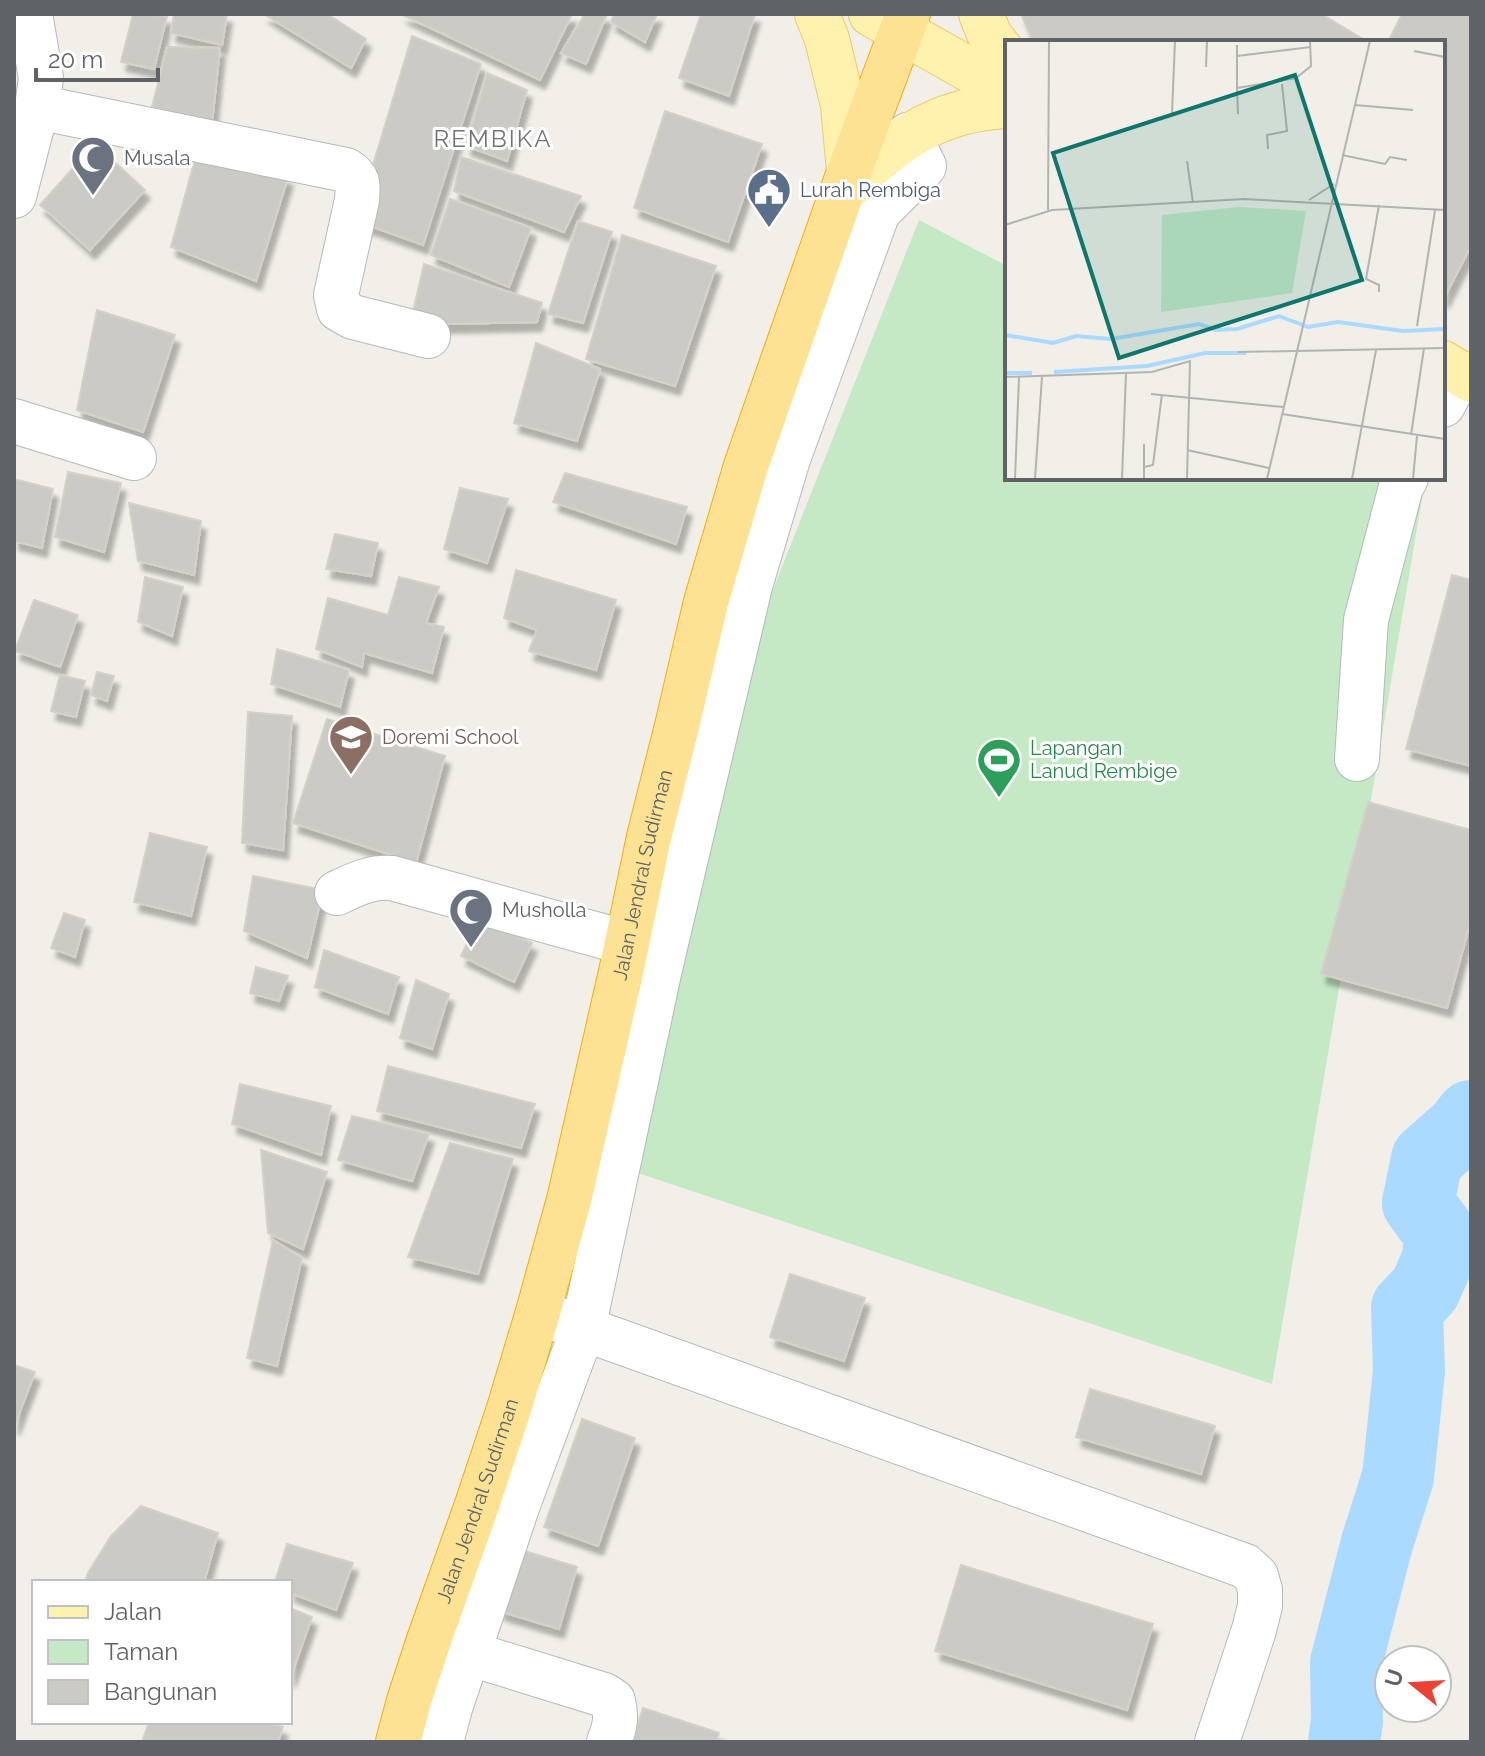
<svg xmlns="http://www.w3.org/2000/svg" width="1485" height="1756" font-family="Raleway,sans-serif">
	<style>
		.green { fill: #c5e8c5 }
		.lines { fill: none; stroke-linecap: round; stroke-linejoin: round }
		.river { stroke: #aadaff; stroke-width: 72 }
		.building { fill: #cccac5; stroke: #d6d1c6; stroke-width: 2; filter: url(#shadow) }
		.minor-casing { stroke: #b5b8bc; stroke-width: 46 }
		.major-casing { stroke: #f2c960; stroke-width: 46 }
		.highway-casing { stroke: #f9ab00; stroke-width: 46 }
		.minor { stroke: #fff; stroke-width: 44 }
		.major { stroke: #fff2af; stroke-width: 44 }
		.highway { stroke: #fde293; stroke-width: 44 }
		.labels { text-anchor: middle; dominant-baseline: central; stroke-width: 6; stroke-linejoin: round; paint-order: stroke }
		.worship-label { font-size: 20px; fill: #5b616d; stroke: #fff; text-anchor: start }
		.service-label { font-size: 20px; fill: #4e5e75; stroke: #fff; text-anchor: start }
		.education-label { font-size: 20px; fill: #785e54; stroke: #fff; text-anchor: start }
		.leisure-label { font-size: 20px; fill: #27864d; stroke: #fff; text-anchor: start }
		.street-label { font-size: 20px; fill: #5f6368; stroke: #fff }
		.quarter-label { font-size: 24px; letter-spacing: 2px; fill: #70757a; stroke: #fff }
		.inset-river { fill: none; stroke: #aadaff; stroke-width: 4 }
		.inset-road { fill: none; stroke: #b3b3b1; stroke-width: 2 }
		.view { fill: #0f766e; fill-opacity: 0.15; stroke: #0f766e; stroke-width: 4 }
		.inset-edge { fill: none; stroke: #5f6368; stroke-width: 4 }
	</style>
	<defs>
		<filter id="shadow"><feDropShadow dx="5" dy="9" stdDeviation="2" flood-color="#0004"/></filter>
	</defs>
	<rect width="100%" height="100%" fill="#f1efe8"/>
	<!-- green -->
	<path class="green" d="M919,220L1007,266V478H1407L1424,487L1272,1384L635,1172L750,648Z"/>
	<g class="lines">
		<!-- river -->
		<path class="river" d="M1344,1742L1347,1721L1346,1663L1377,1543L1398,1477L1409,1371L1407,1308L1425,1289L1439,1257V1232L1418,1203L1427,1159L1461,1129L1471,1116"/>
	</g>
	<!-- building -->
	<path class="building" d="M133,14L167,16L154,69L121,62Z
		M174,14H227L222,45L171,33Z
		M264,14H327L366,39L351,68Z
		M401,14H572L540,80Z
		M585,14H607L586,64L561,53Z
		M614,14H657L645,42L611,22Z
		M701,14H755L729,96L679,78Z
		M1021,14H1321L1368,42H1033Z
		M1402,14H1471V246L1443,300V42H1388Z
		M412,36L481,64L423,245L356,221Z
		M167,47L220,48L212,123L152,107Z
		M487,73L527,90L507,161L466,146Z
		M665,111L762,144L728,242L634,208Z
		M95,144L145,190L90,250L40,205Z
		M198,148L288,177L256,281L171,247Z
		M461,157L581,196L564,232L454,191Z
		M450,199L531,228L509,287L431,255Z
		M578,221L612,232L583,323L548,314Z
		M622,235L716,266L675,386L586,359Z
		M424,264L542,303L537,322L410,325Z
		M97,310L175,335L143,432L77,410Z
		M536,343L600,369L577,441L514,423Z
		M68,472L121,483L104,552L55,537Z
		M565,473L687,507L676,544L553,502Z
		M14,479L53,489L42,548L14,541Z
		M460,488L508,499L487,563L444,549Z
		M129,503L201,521L194,575L138,561Z
		M335,534L378,543L371,576L326,569Z
		M516,570L616,600L596,670L529,651L537,630L504,618Z
		M1452,575L1471,580V766L1406,749Z
		M145,577L183,587L172,636L138,622Z
		M399,577L439,587L426,623L444,627L432,673L364,653L362,667L316,649L328,598L388,615Z
		M34,600L78,615L60,667L15,651Z
		M277,649L349,670L340,707L271,684Z
		M97,672L114,676L107,701L91,695Z
		M60,675L85,681L76,717L51,711Z
		M248,712L292,716L283,850L242,843Z
		M327,719L445,756L416,863L293,823Z
		M1368,802L1471,830V920L1447,1008L1321,974Z
		M150,833L207,847L191,916L134,902Z
		M253,876L323,890L307,958L244,931Z
		M64,913L85,920L75,957L51,948Z
		M479,918L532,943L514,982L461,956Z
		M324,950L399,977L388,1014L315,987Z
		M256,967L288,976L279,1001L250,993Z
		M416,980L449,994L432,1049L400,1038Z
		M388,1066L535,1104L521,1148L377,1111Z
		M240,1084L331,1106L321,1155L232,1124Z
		M352,1116L429,1134L412,1181L338,1160Z
		M450,1143L513,1159L478,1274L408,1257Z
		M261,1150L327,1172L303,1249L268,1233Z
		M273,1240L302,1258L277,1366L247,1358Z
		M790,1274L865,1298L844,1361L770,1337Z
		M14,1365L35,1372L14,1427Z
		M1090,1389L1215,1426L1201,1474L1076,1437Z
		M582,1419L635,1438L598,1546L544,1527Z
		M141,1506L218,1533L204,1582H85L88,1573L111,1536Z
		M287,1544L353,1563L336,1610L290,1593V1582H275Z
		M518,1549L577,1567L559,1629L499,1611Z
		M961,1565L1153,1624L1127,1710L935,1651Z
		M290,1608L312,1617L290,1679Z
		M643,1708L719,1733L716,1742H632Z
		M149,1722H267L283,1727L278,1742H142Z"/>
	<g class="lines">
		<!-- minor casing -->
		<g class="minor-casing">
			<path id="minor" d="M37,107L346,170C360,179 358,185 357,200L336,295L339,309L353,317L428,336
				M14,196L37,107L41,78L30,14
				M1443,405L1460,373
				M14,421L134,458
				M1357,759L1366,620L1401,487L1406,478
				M337,893C356,884 372,876 392,878L627,943
				M554,1318L1245,1566L1256,1576L1260,1590V1606L1254,1630L1217,1742
				M442,1645L604,1695L613,1701C617,1717 615,1727 609,1742
				M441,1742L450,1708L517,1507L583,1329L659,973L750,586L788,459L878,212L924,166L908,135"/>
		</g>
		<!-- major casing -->
		<g class="major-casing">
			<path id="major" d="M817,14L827,39L843,105L849,172
				M871,14L1007,91
				M981,14L990,36L1007,58
				M842,193C891,144 934,109 1007,106
				M1443,363L1471,380"/>
		</g>
		<!-- highway casing -->
		<g class="highway-casing">
			<g id="highway">
				<path id="s1" d="M398,1742L409,1701L429,1640L477,1505L508,1412L538,1312L569,1200L621,972L649,837L678,722L706,602L746,466L849,172L908,14"/>
			</g>
		</g>
		<!-- minor -->
		<use href="#minor" class="minor"/>
		<!-- major -->
		<use href="#major" class="major"/>
		<!-- highway -->
		<use href="#highway" class="highway"/>
	</g>
	<!-- icons -->
	<defs>
		<g id="mosque-pin" transform="scale(2.3)"><path d="M0 17L-7.5 6A9.5 9.5 0 1 1 7.5 6Z" fill="#6b7280" stroke="#fff"/><path d="M3.5-4.9A6 6 0 1 0 3.5 4.9A5 5 0 1 1 3.5-4.9Z" fill="#fff"/></g>
		<g id="civic-pin" transform="scale(2.3)"><path d="M0 17L-7.5 6A9.5 9.5 0 1 1 7.5 6Z" fill="#5c6f8a" stroke="#fff"/><path d="M-.6-6.5H3V-4.5H.6V-3L4-1V1h2V6H-6V1h2V-1L-.6-3ZM-1.2 2.5V6h2.4V2.5Z" fill="#fff"/></g>
		<g id="school-pin" transform="scale(2.3)"><path d="M0 17L-7.5 6A9.5 9.5 0 1 1 7.5 6Z" fill="#8d6e63" stroke="#fff"/><path d="M0-5L7-2L0 1L-7-2ZM-4 1L0 2.5L4 1V4Q0 6-4 4Z" fill="#fff"/></g>
		<g id="stadium-pin" transform="scale(2.3)"><path d="M0 17L-7.5 6A9.5 9.5 0 1 1 7.5 6Z" fill="#2e9e5b" stroke="#fff"/><path d="M0-5a6.5 5 0 1 0 0 10a6.5 5 0 1 0 0-10ZM-3.5-1.8h7v3.6h-7Z" fill="#fff"/></g>
	</defs>
	<g fill-rule="evenodd">
		<use href="#mosque-pin" x="93" y="158"/>
		<use href="#civic-pin" x="769" y="190"/>
		<use href="#school-pin" x="351" y="737"/>
		<use href="#stadium-pin" x="999" y="760"/>
		<use href="#mosque-pin" x="471" y="910"/>
	</g>
	<g class="labels">
		<!-- worship labels -->
		<g class="worship-label">
			<text x="124" y="158">Musala</text>
			<text x="502" y="910">Musholla</text>
		</g>
		<!-- service labels -->
		<g class="service-label">
			<text x="800" y="190">Lurah Rembiga</text>
		</g>
		<!-- education labels -->
		<g class="education-label">
			<text x="382" y="737">Doremi School</text>
		</g>
		<!-- leisure labels -->
		<g class="leisure-label">
			<text x="1030" y="748">Lapangan<tspan x="1030" dy="23">Lanud Rembige</tspan></text>
		</g>
		<!-- street labels -->
		<g class="street-label">
			<text stroke="none"><textPath href="#s1" startOffset="902">Jalan Jendral Sudirman</textPath></text>
			<text stroke="none"><textPath href="#s1" startOffset="254">Jalan Jendral Sudirman</textPath></text>
		</g>
		<!-- quarter labels -->
		<g class="quarter-label">
			<text x="493" y="138">REMBIKA</text>
		</g>
	</g>
	<!-- overview -->
	<g transform="translate(1005 40)">
		<rect width="440" height="440" fill="#f1efe8"/>
		<path d="M234,167L301,171L287,253L156,272L157,175Z" fill="#c5e8c5"/>
		<path class="inset-river" d="M0,295L48,303L71,296L106,299L194,284L211,290L232,289L274,276L303,287L333,282L398,291L440,289M49,332L142,326L200,313H241M0,333H27"/>
		<path class="inset-road" d="M232,5V48L291,38L306,26L305,1M409,11L440,17M232,16L306,7M201,27L202,1M232,48L233,74M350,65L408,70M167,73L170,1M263,109L262,95L282,91L277,44M337,115L380,124L385,117L402,120M182,121L188,163M304,160L329,144M43,170L44,1M0,185L47,170L239,159L440,170M374,252V245L361,239L374,165M412,286L430,170M233,312L440,308M0,337L147,332L185,321L182,439M146,354L278,367M277,374L440,399M406,395L419,308M182,410L264,428M139,427L148,425L157,354M10,439L14,337M30,439L37,337M117,439L121,333M139,439V404M262,439L365,1M347,439L371,310M408,439L412,396"/>
		<path class="view" d="M290,35L357,240L114,318L48,113Z"/>
		<rect width="440" height="440" class="inset-edge"/>
	</g>
	<!-- border -->
	<rect width="1485" height="1756" fill="none" stroke="#5f6368" stroke-width="32"/>
	<!-- legend -->
	<rect x="32" y="1580" width="260" height="144" fill="#ffffff" stroke="#bfc1c3" stroke-width="2"/>
	<rect x="48" y="1606" width="40" height="12" fill="#fff2af" stroke="#bfc1c3" stroke-width="2"/>
	<text x="104" y="1620" font-size="24" fill="#5f6368">Jalan</text>
	<rect x="48" y="1640" width="40" height="24" fill="#c5e8c5" stroke="#bfc1c3" stroke-width="2"/>
	<text x="104" y="1660" font-size="24" fill="#5f6368">Taman</text>
	<rect x="48" y="1680" width="40" height="24" fill="#cccac5" stroke="#bfc1c3" stroke-width="2"/>
	<text x="104" y="1700" font-size="24" fill="#5f6368">Bangunan</text>
	<!-- north arrow -->
	<g transform="translate(1413 1684) rotate(288)"><circle r="38" fill="#ffffff" stroke="#bfc1c3" stroke-width="2"/>
	<path d="M0-6L14 30L0 20L-14 30Z" fill="#ea4335"/>
	<text y="-12" font-size="22" font-weight="bold" text-anchor="middle" fill="#5f6368">U</text>
	</g>
	<!-- scale -->
	<path d="M36 68v12h122v-12" fill="none" stroke="#5f6368" stroke-width="4"/>
	<text x="48" y="68" font-size="24" fill="#5f6368" stroke="#ffffff" stroke-width="6" paint-order="stroke">20 m</text>
</svg>
